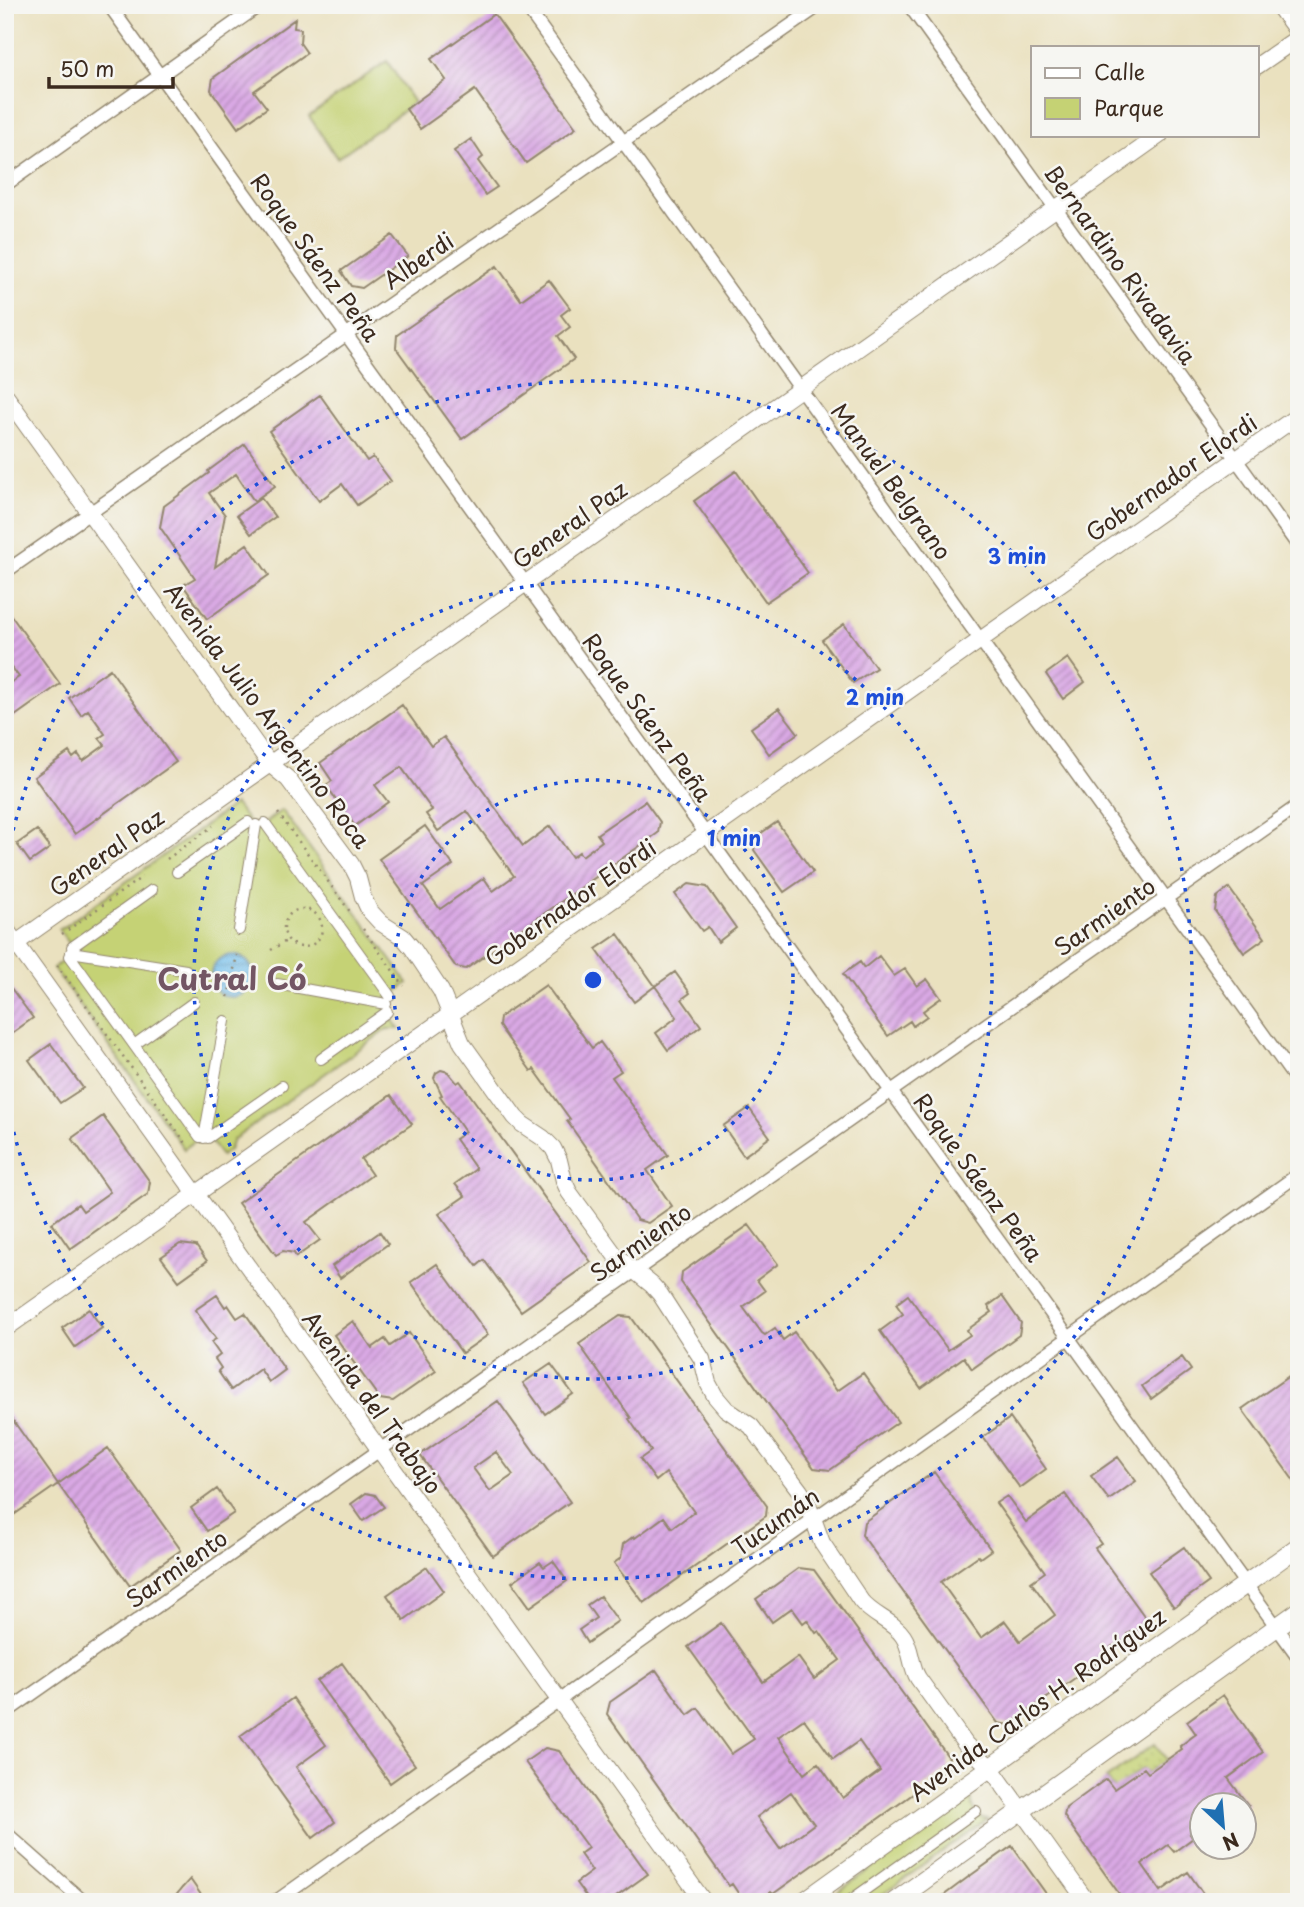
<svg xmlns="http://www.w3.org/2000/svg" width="1304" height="1907" font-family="'Playpen Sans',sans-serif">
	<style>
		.grass { fill: url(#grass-dots); stroke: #807e49; stroke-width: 2 }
		.park { fill: #c5d274; stroke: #807e49; stroke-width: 2 }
		.water { fill: url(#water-rules); stroke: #577486; stroke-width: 2 }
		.building { fill: url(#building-hatch); fill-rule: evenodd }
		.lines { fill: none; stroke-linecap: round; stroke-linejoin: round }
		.pedestrian-casing { stroke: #92866e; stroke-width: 12 }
		.minor-casing { stroke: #92866e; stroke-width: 15 }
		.tertiary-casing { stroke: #92866e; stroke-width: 18 }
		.secondary-casing { stroke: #92866e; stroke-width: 20 }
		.path { stroke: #92866e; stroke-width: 2.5; stroke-dasharray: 2 5; stroke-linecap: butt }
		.pedestrian { stroke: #fff; stroke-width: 10 }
		.minor { stroke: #fff; stroke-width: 12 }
		.tertiary { stroke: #fff; stroke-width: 16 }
		.secondary { stroke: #fff; stroke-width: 18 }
		.ring { fill: none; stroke: #1d4ed8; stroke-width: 3.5; stroke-dasharray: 3.5 7 }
		.labels { text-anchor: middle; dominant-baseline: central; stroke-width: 5; stroke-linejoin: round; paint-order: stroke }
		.street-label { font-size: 23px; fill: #3b2a1e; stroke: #f6f6f2 }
		.district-label { font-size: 30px; font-weight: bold; fill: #735664; stroke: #f6f6f2 }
		.centre { fill: #1d4ed8; stroke: #f6f6f2; stroke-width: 3.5 }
		.ring-label { font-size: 21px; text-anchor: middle; font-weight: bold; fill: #1d4ed8; stroke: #f6f6f2; stroke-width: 5; stroke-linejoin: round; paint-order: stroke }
	</style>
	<defs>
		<pattern id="grass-dots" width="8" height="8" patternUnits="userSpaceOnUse" patternTransform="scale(1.75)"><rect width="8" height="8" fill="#c5d274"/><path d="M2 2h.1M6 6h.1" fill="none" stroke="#aab464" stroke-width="1.8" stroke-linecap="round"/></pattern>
		<pattern id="water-rules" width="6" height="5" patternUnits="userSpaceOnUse" patternTransform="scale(1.75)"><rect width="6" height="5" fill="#73bfed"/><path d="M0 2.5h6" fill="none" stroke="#609bbf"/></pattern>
		<pattern id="building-hatch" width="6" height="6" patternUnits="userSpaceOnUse" patternTransform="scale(1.75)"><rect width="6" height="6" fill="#daa9e5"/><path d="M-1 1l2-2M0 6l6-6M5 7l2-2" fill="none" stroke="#b28ab9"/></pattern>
	</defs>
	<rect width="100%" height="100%" fill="#f6f6f2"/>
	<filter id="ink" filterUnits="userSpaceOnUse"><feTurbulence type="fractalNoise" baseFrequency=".0143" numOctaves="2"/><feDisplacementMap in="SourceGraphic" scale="14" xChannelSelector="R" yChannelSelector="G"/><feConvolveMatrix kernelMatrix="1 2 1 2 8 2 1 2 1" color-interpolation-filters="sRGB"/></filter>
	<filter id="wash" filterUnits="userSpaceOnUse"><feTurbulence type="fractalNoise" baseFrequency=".00686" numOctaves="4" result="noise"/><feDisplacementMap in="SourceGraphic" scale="28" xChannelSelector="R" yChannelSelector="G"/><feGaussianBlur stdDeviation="1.57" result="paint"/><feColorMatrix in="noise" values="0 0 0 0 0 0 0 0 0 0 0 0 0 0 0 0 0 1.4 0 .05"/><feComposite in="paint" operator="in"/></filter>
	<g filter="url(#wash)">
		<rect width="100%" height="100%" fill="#eae1bf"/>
		<!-- grass -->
		<path class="grass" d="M1155,1744L1167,1760L1148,1773L1143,1768L1115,1790L1106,1779Z"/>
		<!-- park -->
		<path class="park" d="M387,61L414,103L337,158L309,116Z
			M235,804L250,824L262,825L282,810L408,983L388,998L385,1009L399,1029H387L233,1140L229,1150L221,1156L208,1138L200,1137L184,1149L53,968L70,956L72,947L59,930Z
			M971,1796C971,1806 975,1810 981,1818L988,1819L872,1902H824Z"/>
		<!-- water -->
		<path class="water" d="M211 976a21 21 0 1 1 42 0a21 21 0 1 1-42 0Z"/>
		<g id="blocks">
			<!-- building -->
			<path class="building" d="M494,14L576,128L526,163L475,90L420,129L406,109L446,80L431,59Z
				M295,19L294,28L301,29L300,43L307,53L254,91L267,108L238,128L211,90L213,78Z
				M471,139L483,157L478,161L497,187L485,195L454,151Z
				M392,235L408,256L362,288L351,286L341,271Z
				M497,266L521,300L549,280L570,308L561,315L570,327L558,336L574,359L462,439L396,348L397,335Z
				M320,395L367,461L373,457L391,481L357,505L342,484L319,501L269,431Z
				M245,444L275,486L254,501L236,474L209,493L225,515L215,567L247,544L269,575L207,619L183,585L195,578L160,527L164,506L209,473L208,471Z
				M736,471L808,573L766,602L694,501Z
				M261,498L275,517L251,534L237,515Z
				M5,607L60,684L5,723V686L19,677L5,658Z
				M844,624L876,668L853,683L822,640Z
				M1068,658L1085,682L1063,699L1046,674Z
				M110,669L176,762L75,834L34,777L69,752L73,758L78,754L83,761L105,745L99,738L105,734L88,710L81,715L69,698Z
				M402,705L431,746L444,737L523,846L550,826L572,857L579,852L582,856L602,841L597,834L645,801L660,822L658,833L466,969L456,967L379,859L425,826L453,865L423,886L440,909L484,878L493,891L514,876L467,811L438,831L426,814L432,810L401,767L375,785L388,802L355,826L326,785L332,781L320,763Z
				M779,708L798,733L769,754L751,728Z
				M777,822L813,872L784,892L754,850L757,836Z
				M37,830L50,848L30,862L17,844Z
				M689,884L707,887L736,928L718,942L708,927L702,931L675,894Z
				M1229,888L1265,938L1244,953L1215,911L1217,897Z
				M618,934L655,986L634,1002L596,949Z
				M879,956L894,976L905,969L917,986L927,979L941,998L923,1011L927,1016L913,1026L910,1021L888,1036L843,974L860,962L864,968Z
				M675,972L690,993L682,999L701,1026L668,1050L656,1033L677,1017L655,986Z
				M5,980L33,1018L5,1038Z
				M546,985L592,1048L600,1042L621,1071L612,1077L668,1155L647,1170L672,1206L648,1223L637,1220L567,1121L570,1119L534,1069L531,1071L499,1026L500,1017Z
				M51,1044L83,1088L60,1103L29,1060Z
				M441,1070L448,1072L457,1083L460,1081L591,1262L521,1311L484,1260L477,1266L439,1214L465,1196L455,1184L476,1169L455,1139L465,1132L440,1096L442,1095L434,1078L436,1073Z
				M391,1095L412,1124L361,1159L372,1175L306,1222L320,1240L296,1257L294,1253L283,1251L276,1255L238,1203Z
				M749,1108L770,1137L744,1156L723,1126Z
				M103,1116L150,1182L148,1194L70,1249L52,1223L78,1204L83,1211L110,1192L72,1138Z
				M749,1225L778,1264L757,1280L765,1291L743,1307L762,1333L765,1335L775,1328L783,1340L794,1332L837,1391L863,1373L898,1422L830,1470L814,1468L681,1282L682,1272Z
				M380,1232L388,1244L340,1278L332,1266Z
				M180,1244L196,1246L207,1261L179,1281L161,1257Z
				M437,1264L488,1335L462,1353L411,1282Z
				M217,1295L225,1307L228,1305L237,1318L245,1313L285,1370L269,1382L260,1369L231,1390L218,1371L221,1368L215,1359L220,1355L211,1342L216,1339L195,1310Z
				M908,1295L948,1350L970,1335L967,1330L992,1312L988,1306L1002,1296L1021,1323L1019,1335L972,1369L964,1357L921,1388L880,1331L903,1314L896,1304Z
				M89,1309L102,1328L75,1347L62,1328Z
				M620,1316L631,1317L767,1506L766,1516L644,1603L614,1563L621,1558L623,1544L634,1536L635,1538L664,1517L672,1528L694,1512L666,1473L656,1481L640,1459L651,1451L629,1419L631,1418L579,1344Z
				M353,1321L372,1348L385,1339L390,1346L409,1333L436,1371L393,1401L380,1399L334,1335Z
				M1182,1357L1191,1370L1151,1399L1142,1386Z
				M551,1364L573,1394L545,1414L523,1383Z
				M1299,1369V1488L1242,1409Z
				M498,1401L570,1502L493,1556L420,1455ZM496,1452L513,1475L490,1491L473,1468Z
				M5,1409L58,1484L5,1521Z
				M1010,1418L1046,1469L1020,1488L983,1437Z
				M108,1448L181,1550L130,1586L58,1484Z
				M1118,1457L1136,1481L1109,1500L1091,1476Z
				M934,1472L991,1550L980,1558L978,1556L941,1582L981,1638L1005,1621L1020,1641L1055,1615L1031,1582L1045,1572L996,1503L1007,1496L1026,1522L1065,1494L1101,1544L1095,1548L1150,1624L1127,1634L1129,1639L1111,1647L1113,1651L1009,1725L998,1723L862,1535L864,1522Z
				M217,1489L234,1513L207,1531L191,1508Z
				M366,1493L375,1495L384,1507L363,1521L351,1504Z
				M1184,1547L1209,1582L1174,1607L1149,1572Z
				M553,1561L567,1581L530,1607L512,1582L540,1562L544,1567Z
				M427,1567L444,1591L404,1620L387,1595Z
				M799,1568L814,1570L949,1758L948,1769L773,1894L771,1892L757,1902H744L732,1884L729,1886L607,1714L610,1702L656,1670L688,1715L698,1708L731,1754L754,1739L688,1647L721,1623L763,1682L798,1657L814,1679L840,1660L819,1631L816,1633L807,1620L803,1623L792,1608L772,1622L756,1599ZM804,1719L833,1759L859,1741L880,1771L843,1798L818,1763L804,1774L778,1737ZM791,1792L814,1824L780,1849L757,1817Z
				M600,1596L618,1621L587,1643L579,1630L596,1618L587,1605Z
				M342,1663L415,1765L390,1783L317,1681Z
				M1223,1695L1263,1752L1228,1778L1248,1805H1202V1825L1190,1834L1193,1838L1174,1852L1168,1845L1142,1864L1161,1891L1188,1872L1209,1902H1125L1064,1816L1066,1808L1106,1779L1114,1789L1144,1768L1148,1773L1182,1749L1180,1746L1196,1734L1187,1721Z
				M293,1698L326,1745L296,1767L335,1822L313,1838L240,1736Z
				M545,1748L559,1751L648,1874L609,1902H590L576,1883L592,1871L580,1854L588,1848L525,1762Z
				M1012,1846L1052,1902H935L967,1878Z
				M190,1879L206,1902H171L182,1888Z"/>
		</g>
	</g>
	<g filter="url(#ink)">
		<use href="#blocks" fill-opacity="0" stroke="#92866e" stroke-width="2"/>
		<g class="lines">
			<!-- pedestrian casing -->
			<g class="pedestrian-casing">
				<path id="pedestrian" d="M265,823L390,996
					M177,872L248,822
					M239,930L256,825
					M72,947L152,890
					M71,952L186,970
					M70,956L200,1137
					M277,984L386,1004
					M134,1045L194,1002
					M321,1059L387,1012
					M204,1138L225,1021
					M208,1138L282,1086
					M848,1902L976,1811"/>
			</g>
			<!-- minor casing -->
			<g class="minor-casing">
				<path id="minor" d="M109,5L1299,1658
					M525,5L1299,1084
					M909,5L1299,547
					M5,185L260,5
					M5,572L820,5
					M5,1713L1299,805
					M5,1832L84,1902
					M275,1902L1299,1174"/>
			</g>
			<!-- tertiary casing -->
			<g class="tertiary-casing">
				<path id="tertiary" d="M1257,66L1299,37
					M5,395L270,764L288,779L351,864L358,878L363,897L369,910L381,923L403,937L413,949L441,991L462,1043L515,1117L522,1124L543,1138L553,1148L559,1160L564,1181L569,1192L615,1255L652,1285L660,1294L702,1359L708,1383L715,1396L726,1409L751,1426L800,1491L807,1502L822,1543L861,1601C873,1616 893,1621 903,1636C912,1649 910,1665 918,1678L966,1745L990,1767L1087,1902
					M5,928L704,1902
					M5,951L1160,135
					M5,1329L1299,415"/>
			</g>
			<!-- secondary casing -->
			<g class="secondary-casing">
				<path id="secondary" d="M1279,5L1299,32
					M803,1902L1299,1546
					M894,1902L1299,1611"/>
			</g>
			<!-- path -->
			<path class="path" d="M278,813L351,913
				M167,859L213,826
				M284 928a19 19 0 1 1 38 0a19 19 0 1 1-38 0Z
				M363,929L404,986
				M62,934L142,877
				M271,950L288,940
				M57,965L188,1146
				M211,974L253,979
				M228,997L237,955"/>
			<!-- pedestrian -->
			<use href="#pedestrian" class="pedestrian"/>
			<!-- minor -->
			<use href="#minor" class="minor"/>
			<!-- tertiary -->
			<use href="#tertiary" class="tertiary"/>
			<!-- secondary -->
			<use href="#secondary" class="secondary"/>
		</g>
	</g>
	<!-- distance rings -->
	<g class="ring">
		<circle cx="593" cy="980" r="200"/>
		<circle cx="593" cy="980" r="399"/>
		<path d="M6 861A599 599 0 1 1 6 1099"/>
	</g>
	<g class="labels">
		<!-- street labels -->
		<g class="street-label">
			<text transform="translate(316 257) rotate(54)">Roque Sáenz Peña</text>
			<text transform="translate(418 260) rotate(-35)">Alberdi</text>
			<text transform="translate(1121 264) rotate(54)">Bernardino Rivadavia</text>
			<text transform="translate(1171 477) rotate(-35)">Gobernador Elordi</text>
			<text transform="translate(892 481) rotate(54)">Manuel Belgrano</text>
			<text transform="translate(569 524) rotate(-35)">General Paz</text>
			<text transform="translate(268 715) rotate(53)">Avenida Julio Argentino Roca</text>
			<text transform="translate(648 717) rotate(54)">Roque Sáenz Peña</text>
			<text transform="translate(106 852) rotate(-35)">General Paz</text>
			<text transform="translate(570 902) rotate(-35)">Gobernador Elordi</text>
			<text transform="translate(1104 916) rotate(-35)">Sarmiento</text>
			<text transform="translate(979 1177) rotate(54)">Roque Sáenz Peña</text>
			<text transform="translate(640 1242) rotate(-35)">Sarmiento</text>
			<text transform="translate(373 1402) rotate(54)">Avenida del Trabajo</text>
			<text transform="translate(775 1521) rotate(-35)">Tucumán</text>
			<text transform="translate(176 1568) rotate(-35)">Sarmiento</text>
			<text transform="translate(1037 1704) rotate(-36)">Avenida Carlos H. Rodríguez</text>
		</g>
		<!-- district labels -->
		<g class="district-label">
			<text x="232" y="977">Cutral Có</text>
		</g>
	</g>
	<circle cx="593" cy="980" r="10" class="centre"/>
	<g class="ring-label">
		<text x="1017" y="564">3 min</text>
		<text x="875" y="705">2 min</text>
		<text x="734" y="846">1 min</text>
	</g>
	<!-- margin -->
	<rect width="1304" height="1907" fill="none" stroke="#f6f6f2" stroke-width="28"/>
	<!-- legend -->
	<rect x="1031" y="46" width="228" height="91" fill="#f6f6f2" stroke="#aba49d" stroke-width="2"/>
	<rect x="1045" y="68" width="35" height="10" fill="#ffffff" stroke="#aba49d" stroke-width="2"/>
	<text x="1094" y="80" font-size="21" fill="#3b2a1e">Calle</text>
	<rect x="1045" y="98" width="35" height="21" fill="#c5d274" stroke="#aba49d" stroke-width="2"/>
	<text x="1094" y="116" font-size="21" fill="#3b2a1e">Parque</text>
	<!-- north arrow -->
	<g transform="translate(1223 1826) rotate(154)"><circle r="33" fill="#f6f6f2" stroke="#aba49d" stroke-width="2"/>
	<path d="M0-5L12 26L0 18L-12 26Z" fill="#1f6fb2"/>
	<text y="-10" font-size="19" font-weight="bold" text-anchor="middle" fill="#3b2a1e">N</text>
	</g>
	<!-- scale -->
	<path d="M49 77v10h124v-10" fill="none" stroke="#3b2a1e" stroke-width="3.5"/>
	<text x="60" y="77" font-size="21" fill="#3b2a1e" stroke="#f6f6f2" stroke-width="5" paint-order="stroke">50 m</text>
</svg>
